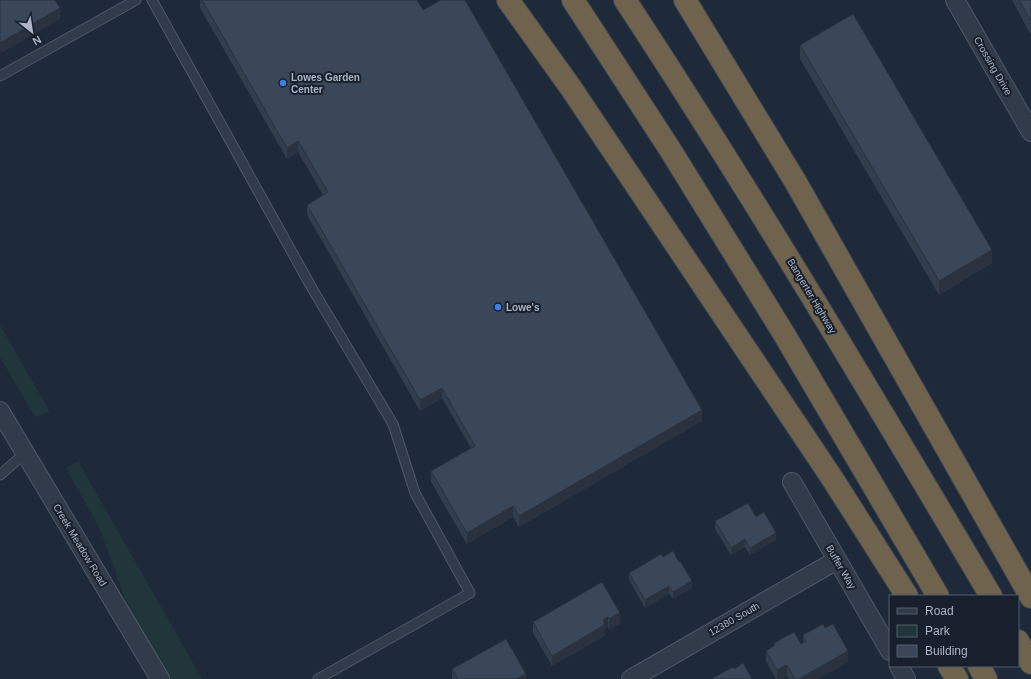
<svg xmlns="http://www.w3.org/2000/svg" width="1031" height="679" font-family="Arial,sans-serif">
	<style>
		.green { fill: #20363a }
		.lines { fill: none; stroke-linecap: round; stroke-linejoin: round }
		.service-casing { stroke: #4f5867; stroke-width: 11 }
		.minor-casing { stroke: #4f5867; stroke-width: 20 }
		.motorway-casing { stroke: #3c4553; stroke-width: 24 }
		.service { stroke: #323b49; stroke-width: 9 }
		.minor { stroke: #323b49; stroke-width: 18 }
		.motorway { stroke: #70634e; stroke-width: 22 }
		.wall { fill: #323d4d }
		.shaded-wall { fill: #29323e }
		.building { fill: #3a4759; stroke: #29323e }
		.shop-dot { fill: #3f7fe0; stroke: #18202d; stroke-width: 1.5 }
		.labels { text-anchor: middle; dominant-baseline: central; stroke-width: 4; stroke-linejoin: round; paint-order: stroke }
		.street-label { font-size: 10px; fill: #acb5c6; stroke: #18202d }
		.poi-label { font-size: 10px; font-weight: bold; fill: #acb5c6; stroke: #18202d; text-anchor: start }
	</style>
	<rect width="100%" height="100%" fill="#1e2939"/>
	<!-- green -->
	<path class="green" d="M0,325L50,412L35,417L0,357Z
		M78,461L202,679H168L133,620L99,527L66,468Z"/>
	<g class="lines">
		<!-- service casing -->
		<g class="service-casing">
			<path id="service" d="M152,0L313,290L393,424L415,493L470,593L318,679
				M0,76L136,0
				M0,475L25,453"/>
		</g>
		<!-- minor casing -->
		<g class="minor-casing">
			<path id="minor" d="M955,0L1031,132
				M0,411L160,679
				M792,482L890,651
				M899,666L906,679
				M631,679L837,560"/>
		</g>
		<!-- motorway casing -->
		<g class="motorway-casing">
			<path id="motorway" d="M508,0L571,88L832,478L907,596
				M573,0L671,151L784,334L938,596
				M625,0C753,195 872,395 991,596
				M685,0L795,181L1031,597
				M1018,641L1031,663
				M949,666L957,679
				M979,666L986,679"/>
		</g>
		<!-- service -->
		<use href="#service" class="service"/>
		<!-- minor -->
		<use href="#minor" class="minor"/>
		<!-- motorway -->
		<use href="#motorway" class="motorway"/>
	</g>
	<!-- wall -->
	<path class="wall" d="M200,0H417L423,10L702,421L519,527L513,517L467,544L431,482V471L471,448L442,398L420,411L307,215V205L323,195L298,152L287,159L200,8Z
		M1012,0H1031V35Z
		M800,45L992,263L939,295L800,59Z
		M756,517L776,540L750,555L745,547L731,555L715,529V521Z
		M663,557L692,588L673,599L669,594L645,608L629,580V573Z
		M602,582L620,624L609,630L608,627L605,629V635L601,638L552,666L533,633V622Z
		M825,628L848,662L818,679H789L787,676L781,679H776L766,661V651L774,646V643L801,644L803,642V635Z
		M452,669L526,679H452Z"/>
	<!-- shaded-wall -->
	<path class="shaded-wall" d="M60,8V19L0,54V43Z
		M298,141V152L287,159V148Z
		M992,250V263L939,295V281Z
		M442,388V398L420,411V400Z
		M702,410V421L519,527V516Z
		M513,506V517L467,544V533Z
		M776,533V540L750,555V548Z
		M745,539V547L731,555V548Z
		M692,581V588L673,599V592Z
		M669,586V594L645,608V600Z
		M620,613V624L609,630V619Z
		M608,617V627L605,629V635L601,638L552,666V656L603,620Z
		M848,651V662L818,679H799Z
		M787,665V676L781,679H777V670Z
		M526,674V679H516Z"/>
	<!-- building -->
	<path class="building" d="M0,0H55L60,8L0,43Z
		M202,0H417L423,10L441,0H465L702,410L519,516L513,506L467,533L431,471L475,446L442,388L420,400L307,205L328,192L298,141L287,148Z
		M1019,0H1031V21Z
		M853,14L992,250L939,281L800,45Z
		M748,503L756,517L764,512L776,533L750,548L745,539L731,548L715,521Z
		M673,551L679,562L680,561L692,581L673,592L669,586L645,600L629,573L661,554L663,557Z
		M602,582L620,613L609,619L608,617L603,620L605,624L601,627L552,656L533,622Z
		M823,624L825,628L833,624L848,651L799,679H795L787,665L777,670L766,651L775,645L774,643L794,632L801,644L806,641L803,635Z
		M506,639L526,674L516,679H458L452,669Z
		M743,663L752,679H714L713,678L733,667L734,669Z"/>
	<!-- markers -->
	<g class="shop-dot">
		<circle cx="283" cy="83" r="4"/>
		<circle cx="498" cy="307" r="4"/>
	</g>
	<g class="labels">
		<!-- street labels -->
		<g class="street-label">
			<text transform="translate(993 66) rotate(60)">Crossing Drive</text>
			<text transform="translate(812 296) rotate(59)">Bangerter Highway</text>
			<text transform="translate(80 545) rotate(59)">Creek Meadow Road</text>
			<text transform="translate(841 567) rotate(60)">Buffer Way</text>
			<text transform="translate(734 619) rotate(-30)">12380 South</text>
		</g>
		<!-- poi labels -->
		<g class="poi-label">
			<text x="291" y="77">Lowes Garden<tspan x="291" dy="12">Center</tspan></text>
			<text x="506" y="307">Lowe's</text>
		</g>
	</g>
	<!-- legend -->
	<rect x="889" y="595" width="130" height="72" fill="#18202d" stroke="#535c6a"/>
	<rect x="897" y="608" width="20" height="6" fill="#323b49" stroke="#535c6a"/>
	<text x="925" y="615" font-size="12" fill="#acb5c6">Road</text>
	<rect x="897" y="625" width="20" height="12" fill="#20363a" stroke="#535c6a"/>
	<text x="925" y="635" font-size="12" fill="#acb5c6">Park</text>
	<rect x="897" y="645" width="20" height="12" fill="#3a4759" stroke="#535c6a"/>
	<text x="925" y="655" font-size="12" fill="#acb5c6">Building</text>
	<!-- north arrow -->
	<g transform="translate(32 32) rotate(150)" stroke="#18202d" stroke-width="3" paint-order="stroke">
	<path d="M0-3L7 15L0 10L-7 15Z" fill="#acb5c6"/>
	<text y="-6" font-size="11" font-weight="bold" text-anchor="middle" fill="#acb5c6">N</text>
	</g>
</svg>
